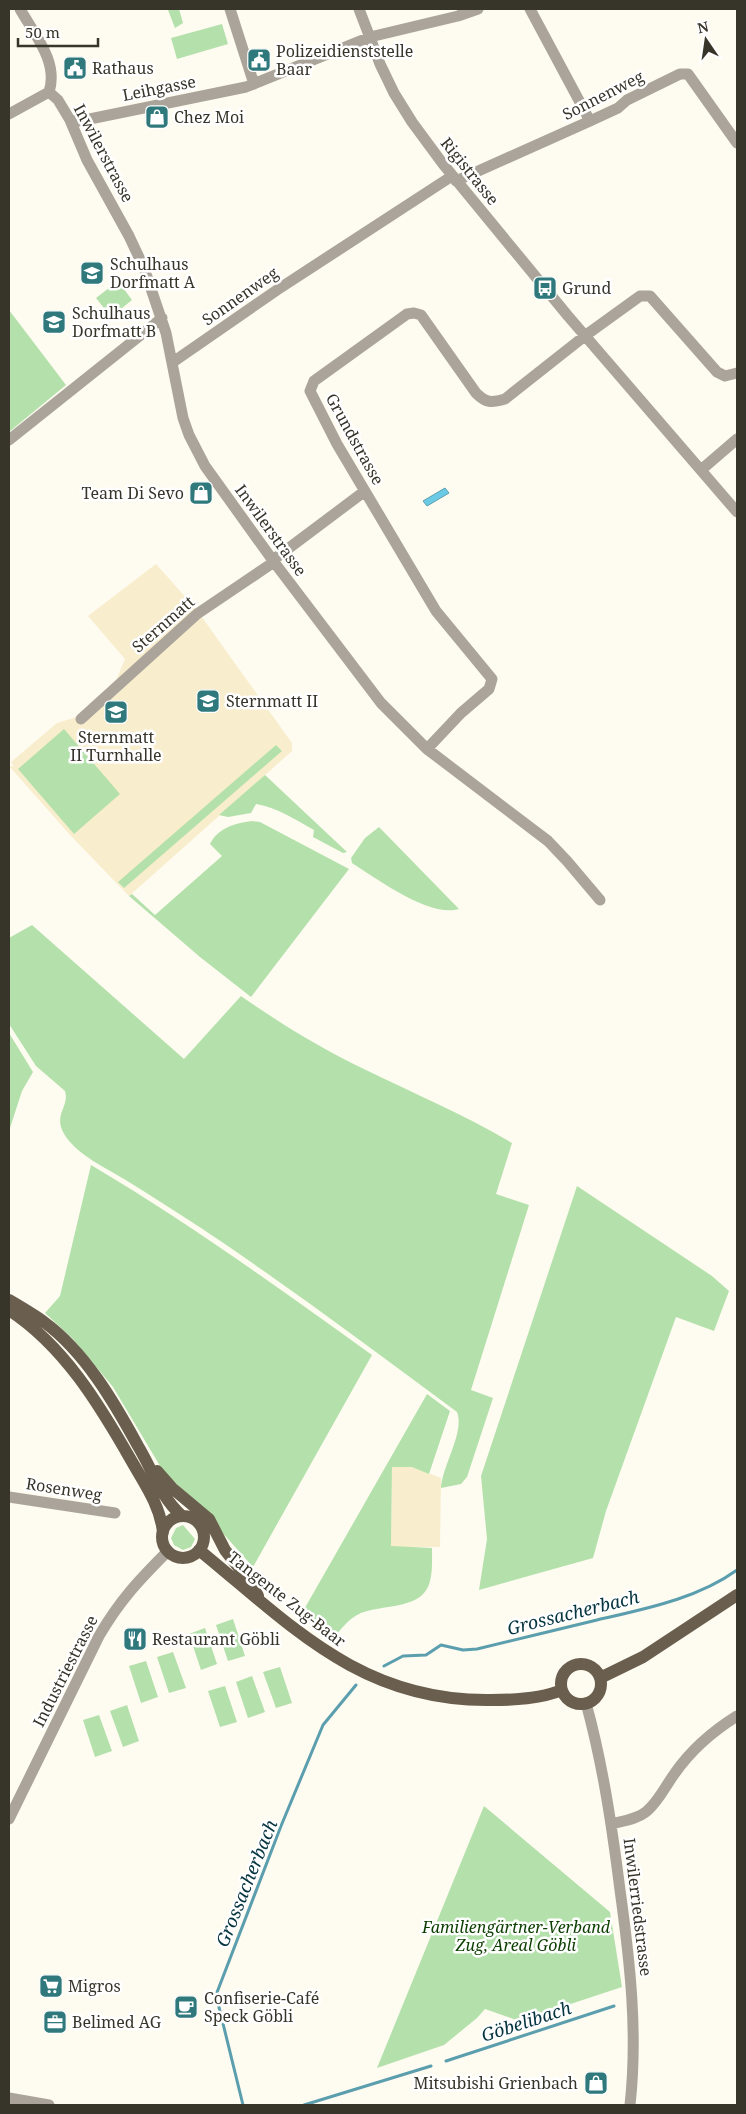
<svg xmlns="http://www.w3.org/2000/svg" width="746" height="2114" font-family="'Noto Serif',serif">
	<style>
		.built { fill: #f8edcc }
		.green { fill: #b4e1ab }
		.water { fill: #6bcbe7; stroke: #5b9eae }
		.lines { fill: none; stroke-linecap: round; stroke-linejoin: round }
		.stream { stroke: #5b9eae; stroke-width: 3 }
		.minor { stroke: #aba49b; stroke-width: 11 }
		.major { stroke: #6a5e4e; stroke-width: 12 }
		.labels { text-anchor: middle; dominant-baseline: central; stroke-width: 5; stroke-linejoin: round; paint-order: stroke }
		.poi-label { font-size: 16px; fill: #37342a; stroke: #fff; text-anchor: start }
		.street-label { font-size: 16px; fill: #37342a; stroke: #fff }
		.park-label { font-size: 16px; font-style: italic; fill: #0c3e00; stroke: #fff }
		.water-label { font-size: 18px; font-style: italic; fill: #063541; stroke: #fff }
	</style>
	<rect width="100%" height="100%" fill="#fefbf0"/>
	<!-- built -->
	<path class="built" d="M156,564L196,609L292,743V751L129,896L71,836L9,766H14L11,762L57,723L80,716L115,683L125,659L88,616Z
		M392,1467H412L441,1478L440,1547H391Z"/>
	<!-- green -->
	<path class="green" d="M169,9H179L183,23L175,28L168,10Z
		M222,24L228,44L177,59L171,38Z
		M118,281L132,300L111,317L96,298Z
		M9,310L66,385L9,432Z
		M64,729L120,794L74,834L18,769Z
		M276,745L282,751L124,888L118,882Z
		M265,775L347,852L343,853L313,837L314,830C296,820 278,808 256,804L251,813L228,817L219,815Z
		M252,821L260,822L349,869L251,997L200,957L129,896L132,894L155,915L222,856L210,844C218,828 235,823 252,821Z
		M379,827L459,909C430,918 377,879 352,863L351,858L365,838Z
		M32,925L184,1059L241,996C281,1024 322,1049 366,1070C415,1094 465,1115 512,1143L496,1194L529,1205L471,1390L493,1398L467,1477L461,1484L441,1488C442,1466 465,1432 457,1412C372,1349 288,1286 201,1228C175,1211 150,1195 124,1179C104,1167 80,1156 66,1137C51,1115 70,1108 65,1091L36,1066L9,1024V938Z
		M9,1033L33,1072L22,1091L9,1131Z
		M91,1165C189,1223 280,1289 372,1355L253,1567L195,1502L163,1471L113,1387L73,1339L45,1313L60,1296Z
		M577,1186L712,1276L729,1291L714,1331L676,1317L606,1511L593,1558L479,1590L487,1539L481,1476Z
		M427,1394L450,1411L429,1474L412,1467H392L391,1546L432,1548C432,1560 433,1575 428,1587C418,1609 381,1605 361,1613C349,1618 341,1629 333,1639L326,1636L302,1613Z
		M183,1525L195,1539L191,1547L183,1550L174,1545L171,1538L176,1528Z
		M233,1619L245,1656L228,1661L216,1625Z
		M205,1628L217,1664L201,1670L189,1634Z
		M173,1652L186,1688L169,1693L157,1657Z
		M146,1661L158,1697L141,1703L129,1666Z
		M280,1667L292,1703L276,1708L263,1672Z
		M252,1676L265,1712L248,1718L236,1682Z
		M225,1686L237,1722L220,1727L208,1691Z
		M127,1705L139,1741L123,1747L110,1711Z
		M99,1715L112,1751L95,1757L83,1720Z
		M484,1806L610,1912L622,1987L519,2021L485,2009L477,2018L444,2045L377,2068Z"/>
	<!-- water -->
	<path class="water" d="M445,488L449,493L427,506L423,501Z"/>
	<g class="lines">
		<!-- stream -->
		<path class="stream" d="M384,1666L403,1656L426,1655L441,1645L463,1650L477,1649C517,1639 557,1630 597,1620C644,1609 697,1599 737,1570
			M446,2061L614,2006
			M243,2105L216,1995L281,1826L323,1725L356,1685
			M304,2105L431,2066"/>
		<!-- minor -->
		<path class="minor" d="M20,9C34,34 59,62 49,92
			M230,9L254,84
			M359,9L380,64L394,93L412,122L443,164L568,316L737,512
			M530,9L590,121
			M49,92L58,100L70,120L87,160L129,236L144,268L166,333L183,418L189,435L205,466L274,562L381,703L427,749L548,841L567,861L600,900
			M9,114L49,92
			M70,120L80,121L246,87L370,37L458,16L478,9
			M456,181L590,121L618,108L627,100L680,74H688L737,143
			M173,362L277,290L452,176
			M9,440L162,318
			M701,470L737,439
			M273,560L365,491
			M81,719L197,614L274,562
			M427,749L461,713L489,689L492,679L436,611L337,444L310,391L314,381L407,314L414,313L421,315L476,393C486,403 491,403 505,399L586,335L640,296H650L717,372L725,376L737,373
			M9,1497L115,1513
			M586,1703C603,1765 612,1827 620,1890C630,1962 638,2033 630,2105
			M9,1819L99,1636C120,1600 139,1580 168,1551
			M611,1824C623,1821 638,1819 647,1811C659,1801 666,1785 675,1773C691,1750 713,1731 737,1716
			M9,2098L49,2105"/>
		<!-- major -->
		<path class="major" d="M9,1300C21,1307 33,1314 44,1322C85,1352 114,1402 138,1446C152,1469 161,1498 182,1516
			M9,1310C64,1346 99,1404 131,1460C144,1483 160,1505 163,1532
			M157,1471L172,1488L209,1519L225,1550L254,1587L258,1596
			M162 1537a21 21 0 1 1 42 0a21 21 0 1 1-42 0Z
			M199,1550C291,1625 361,1702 491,1700C514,1700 540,1699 562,1690
			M561 1684a20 20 0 1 1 40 0a20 20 0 1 1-40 0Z
			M600,1678L643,1657L737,1595"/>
	</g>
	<!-- icons -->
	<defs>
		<g id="civic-square" transform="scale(1.25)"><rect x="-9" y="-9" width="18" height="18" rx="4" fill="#2f797c" stroke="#fff"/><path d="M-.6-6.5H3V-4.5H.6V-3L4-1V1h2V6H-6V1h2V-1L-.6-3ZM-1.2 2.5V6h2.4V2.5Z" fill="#fff"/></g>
		<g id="shop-square" transform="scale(1.25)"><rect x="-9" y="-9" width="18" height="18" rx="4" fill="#2f797c" stroke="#fff"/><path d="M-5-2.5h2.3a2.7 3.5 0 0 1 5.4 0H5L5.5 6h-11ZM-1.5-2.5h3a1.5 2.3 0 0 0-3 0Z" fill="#fff"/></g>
		<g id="school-square" transform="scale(1.25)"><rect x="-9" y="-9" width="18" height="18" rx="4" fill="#2f797c" stroke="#fff"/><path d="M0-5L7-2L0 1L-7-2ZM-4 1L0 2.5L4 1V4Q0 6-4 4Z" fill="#fff"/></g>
		<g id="bus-square" transform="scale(1.25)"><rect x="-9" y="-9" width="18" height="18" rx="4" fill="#2f797c" stroke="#fff"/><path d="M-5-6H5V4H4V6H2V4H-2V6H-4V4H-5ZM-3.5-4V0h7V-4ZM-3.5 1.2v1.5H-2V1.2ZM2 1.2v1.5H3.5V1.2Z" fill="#fff"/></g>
		<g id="restaurant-square" transform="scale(1.25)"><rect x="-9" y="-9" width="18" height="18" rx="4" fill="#2f797c" stroke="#fff"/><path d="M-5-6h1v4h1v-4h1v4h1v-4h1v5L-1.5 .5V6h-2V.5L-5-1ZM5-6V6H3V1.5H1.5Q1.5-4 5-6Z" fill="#fff"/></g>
		<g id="supermarket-square" transform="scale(1.25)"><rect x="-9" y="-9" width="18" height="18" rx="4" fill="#2f797c" stroke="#fff"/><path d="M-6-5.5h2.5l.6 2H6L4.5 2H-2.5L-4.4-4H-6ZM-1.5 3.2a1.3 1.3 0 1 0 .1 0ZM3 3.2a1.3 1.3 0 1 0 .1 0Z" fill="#fff"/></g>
		<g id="cafe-square" transform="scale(1.25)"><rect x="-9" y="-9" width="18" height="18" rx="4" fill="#2f797c" stroke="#fff"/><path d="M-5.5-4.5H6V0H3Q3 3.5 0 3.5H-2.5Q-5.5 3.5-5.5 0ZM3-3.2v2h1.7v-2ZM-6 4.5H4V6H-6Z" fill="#fff"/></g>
		<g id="office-square" transform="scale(1.25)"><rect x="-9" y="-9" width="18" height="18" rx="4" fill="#2f797c" stroke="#fff"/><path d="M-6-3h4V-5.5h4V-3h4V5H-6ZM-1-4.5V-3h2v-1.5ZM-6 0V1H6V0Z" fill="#fff"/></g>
	</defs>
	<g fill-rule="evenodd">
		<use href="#civic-square" x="259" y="60"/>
		<use href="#civic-square" x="75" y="68"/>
		<use href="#shop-square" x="157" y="117"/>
		<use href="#school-square" x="92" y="273"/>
		<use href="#bus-square" x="545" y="288"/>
		<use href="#school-square" x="54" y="322"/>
		<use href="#shop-square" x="201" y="493"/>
		<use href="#school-square" x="208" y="701"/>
		<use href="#school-square" x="116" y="712"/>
		<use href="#restaurant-square" x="135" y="1639"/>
		<use href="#supermarket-square" x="51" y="1986"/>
		<use href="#cafe-square" x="186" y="2007"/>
		<use href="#office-square" x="55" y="2022"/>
		<use href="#shop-square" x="596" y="2083"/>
	</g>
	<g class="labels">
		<!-- poi labels -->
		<g class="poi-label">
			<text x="276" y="51">Polizeidienststelle<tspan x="276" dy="18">Baar</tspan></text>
			<text x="92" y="68">Rathaus</text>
			<text x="174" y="117">Chez Moi</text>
			<text x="110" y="264">Schulhaus<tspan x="110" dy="18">Dorfmatt A</tspan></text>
			<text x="562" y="288">Grund</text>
			<text x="72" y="313">Schulhaus<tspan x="72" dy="18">Dorfmatt B</tspan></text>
			<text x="184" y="493" text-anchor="end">Team Di Sevo</text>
			<text x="226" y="701">Sternmatt II</text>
			<text x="116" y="737" text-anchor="middle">Sternmatt<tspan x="116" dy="18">II Turnhalle</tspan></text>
			<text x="152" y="1639">Restaurant Göbli</text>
			<text x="68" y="1986">Migros</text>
			<text x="204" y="1998">Confiserie-Café<tspan x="204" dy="18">Speck Göbli</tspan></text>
			<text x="72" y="2022">Belimed AG</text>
			<text x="578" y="2083" text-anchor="end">Mitsubishi Grienbach</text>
		</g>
		<!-- street labels -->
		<g class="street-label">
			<text transform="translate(159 88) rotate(-11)">Leihgasse</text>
			<text transform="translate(603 95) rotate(-27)">Sonnenweg</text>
			<text transform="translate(104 153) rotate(62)">Inwilerstrasse</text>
			<text transform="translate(470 171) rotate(51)">Rigistrasse</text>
			<text transform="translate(240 296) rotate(-35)">Sonnenweg</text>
			<text transform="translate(355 439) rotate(61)">Grundstrasse</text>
			<text transform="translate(271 530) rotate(54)">Inwilerstrasse</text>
			<text transform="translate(163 624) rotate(-41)">Sternmatt</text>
			<text transform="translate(64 1489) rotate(9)">Rosenweg</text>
			<text transform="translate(287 1599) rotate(38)">Tangente Zug-Baar</text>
			<text transform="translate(65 1671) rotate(-63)">Industriestrasse</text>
			<text transform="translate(638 1907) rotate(83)">Inwilerriedstrasse</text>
		</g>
		<!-- park labels -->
		<g class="park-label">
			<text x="516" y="1927">Familiengärtner-Verband<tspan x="516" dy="18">Zug, Areal Göbli</tspan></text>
		</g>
		<!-- water labels -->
		<g class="water-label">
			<text transform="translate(573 1612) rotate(-14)">Grossacherbach</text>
			<text transform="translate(246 1883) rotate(-68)">Grossacherbach</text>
			<text transform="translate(526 2021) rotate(-18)">Göbelibach</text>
		</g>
	</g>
	<!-- border -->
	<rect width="746" height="2114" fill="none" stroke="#37342a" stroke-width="20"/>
	<!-- north arrow -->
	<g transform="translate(706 40) rotate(347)" stroke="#ffffff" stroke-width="4" paint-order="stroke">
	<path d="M0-4L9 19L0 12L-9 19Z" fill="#37342a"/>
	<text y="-8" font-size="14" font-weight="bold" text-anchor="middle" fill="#37342a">N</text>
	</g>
	<!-- scale -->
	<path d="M18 38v8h80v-8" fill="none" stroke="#37342a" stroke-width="2.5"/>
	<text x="25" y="38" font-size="15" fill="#37342a" stroke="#ffffff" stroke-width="4" paint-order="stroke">50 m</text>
</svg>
